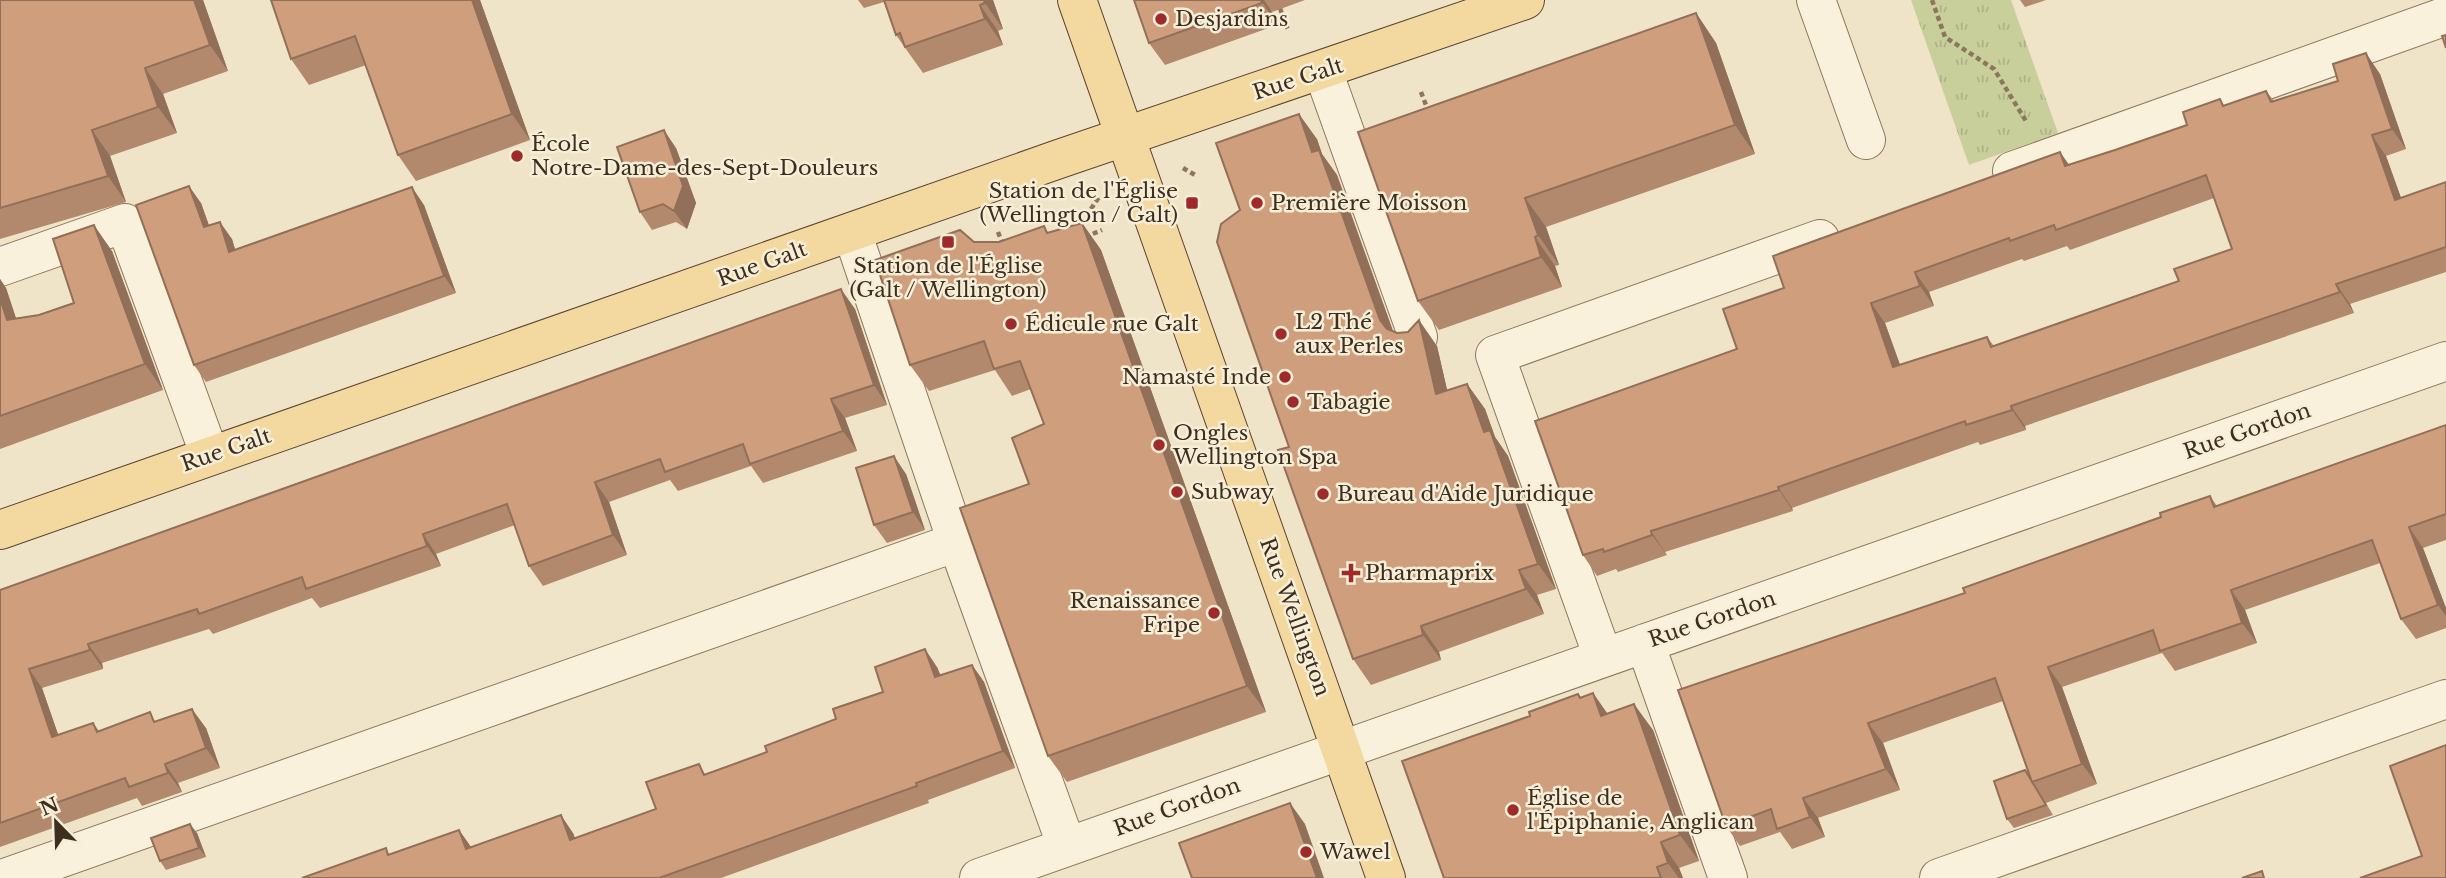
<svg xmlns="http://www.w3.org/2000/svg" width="2446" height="878" font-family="'Libre Baskerville',serif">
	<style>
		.park { fill: url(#park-tufts) }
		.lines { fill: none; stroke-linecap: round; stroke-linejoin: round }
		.minor-casing { stroke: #8d765c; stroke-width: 40 }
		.major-casing { stroke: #5b4430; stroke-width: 40 }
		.path { stroke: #8d765c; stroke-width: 4.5; stroke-dasharray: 5 3.5; stroke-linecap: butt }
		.minor { stroke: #faf1dc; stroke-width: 38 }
		.major { stroke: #f3d9a0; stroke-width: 38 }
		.wall { fill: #b2896c; fill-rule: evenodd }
		.shaded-wall { fill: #916f58 }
		.building { fill: #cf9f7d; stroke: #916f58; stroke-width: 2; fill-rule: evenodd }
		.poi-dot { fill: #9e2a2b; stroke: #f7eed8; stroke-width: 2.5 }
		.labels { text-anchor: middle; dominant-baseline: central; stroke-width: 5; stroke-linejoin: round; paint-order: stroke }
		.poi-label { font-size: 21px; fill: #3d2e20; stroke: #f7eed8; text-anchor: start }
		.street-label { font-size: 21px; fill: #3d2e20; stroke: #f7eed8 }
	</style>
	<defs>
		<pattern id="park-tufts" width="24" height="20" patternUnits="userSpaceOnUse" patternTransform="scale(1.75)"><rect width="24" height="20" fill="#c9cf9b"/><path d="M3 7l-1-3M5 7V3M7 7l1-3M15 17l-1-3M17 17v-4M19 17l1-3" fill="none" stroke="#aeb285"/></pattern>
	</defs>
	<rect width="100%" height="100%" fill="#f0e4c8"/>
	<!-- park -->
	<path class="park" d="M1911,0H2011L2058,133L1969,165Z"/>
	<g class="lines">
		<!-- minor casing -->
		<g class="minor-casing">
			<path id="minor" d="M1816,0L1866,140
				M1323,71L1418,337
				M2012,171L2446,16
				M852,232L957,542L1067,847
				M0,267L125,223L210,456
				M1645,643L1728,878
				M1603,657L1495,355L1820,239
				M5,878L957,542
				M979,878L2446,361
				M1939,878L2446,699"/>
		</g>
		<!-- major casing -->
		<g class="major-casing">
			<path id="major" d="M1077,0L1386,878
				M0,530L1059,159L1525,0"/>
		</g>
		<!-- path -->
		<path class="path" d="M1277,0L1288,30
			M1932,0L1945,37L1994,69L2026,121
			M1421,92L1429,113
			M1183,168L1195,175
			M1091,209L1099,197
			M1054,211L1062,233
			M998,232L1004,247
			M1085,237L1102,230"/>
		<!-- minor -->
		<use href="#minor" class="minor"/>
		<!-- major -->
		<use href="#major" class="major"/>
	</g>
	<!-- wall -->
	<path class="wall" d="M0,0H203L228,71L163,94L177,133L110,156L126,202L0,239Z
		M271,0H480L530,140L416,181L398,155L366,65L309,85L291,59Z
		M858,0H993L1003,29L998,31L1003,45L923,73L896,35L884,2L864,8Z
		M1134,0H1305L1272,12L1277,25L1165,65L1149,43Z
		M2020,0H2046L2025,7Z
		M1696,13L1716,43L1755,154L1546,227L1559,265L1555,266L1562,287L1439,330L1418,301Z
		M2380,74L2406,149L2386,156L2401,198L2446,182V272L2350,304L2354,313L2025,426L2026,430L1980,445L1978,442L1792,508L1793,511L1665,552L1667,555L1618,572L1616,569L1597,576L1583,555L1737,349L1784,288L2069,165L2187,125L2225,106L2266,91L2274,101ZM2214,198L2232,249L2179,281L1994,346L1987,337L1900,365L1885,323L1934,306L1929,292L2022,259L2024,261L2067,246L2070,250Z
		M1317,139L1322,154L1337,175L1393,331L1437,346L1447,390L1467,384L1485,409L1495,437L1508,456L1556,589L1537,595L1544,614L1439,652L1441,660L1371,685L1353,659L1289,447L1240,210Z
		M676,148L696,203L687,229L676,222L652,230L640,212Z
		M201,203L209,226L232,239L235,250L424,205L456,293L206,382L194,365Z
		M1082,223L1101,250L1266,712L1067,782L1048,756L1029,484L1044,424L1031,389L1012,396L995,370L929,391L910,365L974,242H999L1048,233Z
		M112,251L163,390L0,449V279L6,288L16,318L39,315L74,303Z
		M855,309L887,405L845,418L857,451L763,483L751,466L678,491L670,480L609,502L627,555L543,586L529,566L515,525L436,554L441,566L320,608L312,598L213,634L209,629L102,663L103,669L42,688L58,735L93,723L99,731L157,722L206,728L220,768L178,783L182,792L142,806L137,798L0,847V590Z
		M2446,425V540L2423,548L2446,608V628L2416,639L2401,619L2380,563L2245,610L2257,643L2175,671L2162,653L2062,687L2097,784L2046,803L2043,798L2053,815L2014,828L2007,819L2030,776L2003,701L1883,743L1900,790L1818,818L1825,837L1792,849L1780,832L1740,846L1726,826L1965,593L2161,517L2210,496L2217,506Z
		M906,474L925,530L887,543L874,525Z
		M972,665L984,682L1015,768L928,800L929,803L721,878H302L390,854L459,830L471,847L573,833L575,838L656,809L707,774L767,752L836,719L883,692L937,667L941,676Z
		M1593,693L1607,714L1653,730L1699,861L1679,868L1683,878H1444Z
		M197,833L206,857L166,870L160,861Z"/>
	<!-- shaded-wall -->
	<path class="shaded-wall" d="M194,0H203L228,71L210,45Z
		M472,0H480L530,140L512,114Z
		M984,0H993L1003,29L985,3Z
		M1261,0H1264L1272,12L1277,25Z
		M980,5L998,31L1003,45L985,19Z
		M1696,13L1716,43L1755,154L1735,125Z
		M2366,53L2380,74L2406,149L2392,129Z
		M145,68L163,94L177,133L158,107Z
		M1299,114L1317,139L1322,154L1337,175L1398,345L1380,320L1312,152Z
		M92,130L110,156L126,202L108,176Z
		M664,130L676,148L696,203L687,229L674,211Z
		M2372,135L2386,156L2409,220L2395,200Z
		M2060,152L2075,173L2065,166Z
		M189,186L201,203L216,245L204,227Z
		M412,187L424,205L456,293L444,276Z
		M1525,198L1546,227L1559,265L1538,235Z
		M220,222L232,239L241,269L229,252Z
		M1082,223L1101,250L1266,712L1247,686Z
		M94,225L112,251L163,390L145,364Z
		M1535,237L1555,266L1562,287L1541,257Z
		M1915,272L1929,292L1934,306L1920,286Z
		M0,279L6,288L25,346L7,320L0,298Z
		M2336,284L2350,304L2354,313L2340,292Z
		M841,289L855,309L887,405L874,385Z
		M1871,303L1885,323L1908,387L1893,367Z
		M1419,320L1437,346L1454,420L1436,394Z
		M1467,384L1485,409L1495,437L1508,456L1556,589L1538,564L1484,432Z
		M831,399L845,418L857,451L843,431Z
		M2011,406L2025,426L2026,430L2012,410Z
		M894,456L906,474L925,530L913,512Z
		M595,482L609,502L627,555L613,535Z
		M1778,487L1792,508L1793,511L1779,490Z
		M2409,527L2423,548L2446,608V616L2438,605Z
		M1651,531L1667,555L1652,535Z
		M423,534L436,554L441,566L427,546Z
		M1519,570L1537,595L1544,614L1526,589Z
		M2231,590L2245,610L2257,643L2242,623Z
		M1421,626L1439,652L1441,660L1423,635Z
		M88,644L102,663L103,669L90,650Z
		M925,649L937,667L948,695L935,677Z
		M972,665L984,682L1015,768L1003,751Z
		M2048,667L2062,687L2097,784L2082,764Z
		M29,669L42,688L66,757L52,737Z
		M1593,693L1612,720L1601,716Z
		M1634,704L1653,730L1699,861L1680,835Z
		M192,709L206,728L220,768L206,748Z
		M1868,723L1883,743L1900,790L1886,769Z
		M165,764L178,783L182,792L168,773Z
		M1803,798L1818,818L1825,837L1810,817Z
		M1290,803L1305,824L1324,878H1317Z
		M561,815L573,833L582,857L570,840Z
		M190,824L197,833L206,857L199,848Z
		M459,830L471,847L466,849Z
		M1661,842L1679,868L1683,878H1679L1668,863Z"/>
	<!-- building -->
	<path class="building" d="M0,0H194L210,45L145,68L158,107L92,130L108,176L0,208Z
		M271,0H472L512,114L398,155L355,36L291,59Z
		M884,0H984L985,3L980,5L985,19L905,47L900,33L896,35Z
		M1134,0H1261L1262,3L1149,43Z
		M1696,13L1735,125L1525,198L1538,235L1535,237L1541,257L1418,301L1358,132Z
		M2446,35V48L2442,36Z
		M2366,53L2392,129L2372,135L2395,200L2446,182V247L2336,284L2340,292L2011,406L2012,410L1966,425L1965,421L1778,487L1779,490L1651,531L1652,535L1604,552L1603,549L1583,555L1535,421L1737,349L1723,309L1784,288L1773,256L2060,152L2065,166L2115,150L2187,125L2183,112L2220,99L2223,106L2266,91L2271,102L2338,81L2333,64ZM2206,175L2232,249L2174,269L2179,281L1991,347L1987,337L1893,367L1871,303L1920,286L1915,272L2009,238L2010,241L2054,225L2056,230Z
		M1299,114L1312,152L1319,150L1380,320L1387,329L1397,333L1408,332L1419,320L1436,394L1467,384L1484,432L1490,430L1538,564L1519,570L1526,589L1421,626L1423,635L1353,659L1278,450L1289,447L1217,242L1221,224L1240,210L1216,143Z
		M664,130L683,186L674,211L663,204L640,212L617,147Z
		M189,186L204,227L220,222L229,252L412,187L444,276L194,365L136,205Z
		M1082,223L1247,686L1048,756L960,508L1029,484L1012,438L1044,424L1020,361L994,369L984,341L910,365L875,260L960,230L974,242H999L1044,226L1047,233Z
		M94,225L145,364L0,416V298L7,320L39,315L74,303L53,239Z
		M841,289L874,385L831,399L843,431L750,464L743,444L665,472L660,459L595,482L613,535L529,566L507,504L423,534L427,546L306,589L302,577L199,614L197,609L88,644L90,650L29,669L52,737L93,723L97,732L150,712L154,722L192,709L206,748L165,764L168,773L129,787L125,778L0,823V590Z
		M2446,425V514L2409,527L2438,605L2401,619L2372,540L2231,590L2242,623L2160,651L2153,630L2048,667L2082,764L2032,782L1995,678L1868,723L1886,769L1803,798L1810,817L1777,829L1771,809L1726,826L1678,690L1965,593L1963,588L2161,517L2160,513L2210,496L2214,507Z
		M894,456L913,512L874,525L856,468Z
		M925,649L935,677L972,665L1003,751L916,783L917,786L659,878H302L386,848L388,855L459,830L466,849L561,815L570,840L656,809L646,782L699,764L704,775L767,752L765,746L836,719L833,709L883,692L875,667Z
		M1593,693L1601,716L1634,704L1680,835L1661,842L1668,863L1657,867L1661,878H1444L1402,761L1530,716L1529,712L1578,694L1580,698Z
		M2446,745V878H2360L2422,856L2390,766Z
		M2025,770L2046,805L2007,819L1994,781Z
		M1290,803L1317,878H1192L1179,843Z
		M190,824L199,848L160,861L151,838Z
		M2262,871L2264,878H2242Z"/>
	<!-- markers -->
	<g class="poi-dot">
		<circle cx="1161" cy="19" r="7"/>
		<circle cx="517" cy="156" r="7"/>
		<rect x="1185" y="196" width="14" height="14" rx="3.5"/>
		<circle cx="1257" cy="203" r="7"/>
		<rect x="941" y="235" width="14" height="14" rx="3.5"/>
		<circle cx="1011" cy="324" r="7"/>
		<circle cx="1281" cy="334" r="7"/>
		<circle cx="1285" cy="377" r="7"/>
		<circle cx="1293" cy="402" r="7"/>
		<circle cx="1159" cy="445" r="7"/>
		<circle cx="1177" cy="492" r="7"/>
		<circle cx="1323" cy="494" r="7"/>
		<path d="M1347.5 562.5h7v7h7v7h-7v7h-7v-7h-7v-7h7z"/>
		<circle cx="1214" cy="613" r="7"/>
		<circle cx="1513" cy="810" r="7"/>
		<circle cx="1306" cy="852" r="7"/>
	</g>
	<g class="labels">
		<!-- poi labels -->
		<g class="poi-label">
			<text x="1175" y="19">Desjardins</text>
			<text x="531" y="144">École<tspan x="531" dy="24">Notre-Dame-des-Sept-Douleurs</tspan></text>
			<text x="1178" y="191" text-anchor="end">Station de l'Église<tspan x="1178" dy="24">(Wellington / Galt)</tspan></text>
			<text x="1271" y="203">Première Moisson</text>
			<text x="948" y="266" text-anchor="middle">Station de l'Église<tspan x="948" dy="24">(Galt / Wellington)</tspan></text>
			<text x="1295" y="322">L2 Thé<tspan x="1295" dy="24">aux Perles</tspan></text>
			<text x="1025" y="324">Édicule rue Galt</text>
			<text x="1271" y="377" text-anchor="end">Namasté Inde</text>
			<text x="1307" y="402">Tabagie</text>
			<text x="1173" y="433">Ongles<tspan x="1173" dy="24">Wellington Spa</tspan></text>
			<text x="1191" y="492">Subway</text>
			<text x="1337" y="494">Bureau d'Aide Juridique</text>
			<text x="1365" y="573">Pharmaprix</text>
			<text x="1200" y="601" text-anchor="end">Renaissance<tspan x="1200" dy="24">Fripe</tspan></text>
			<text x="1527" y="798">Église de<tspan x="1527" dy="24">l'Épiphanie, Anglican</tspan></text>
			<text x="1320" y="852">Wawel</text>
		</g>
		<!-- street labels -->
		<g class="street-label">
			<text transform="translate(1298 79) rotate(-18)">Rue Galt</text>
			<text transform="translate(762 264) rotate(-20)">Rue Galt</text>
			<text transform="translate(2247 431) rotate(-19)">Rue Gordon</text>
			<text transform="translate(226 450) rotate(-19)">Rue Galt</text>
			<text transform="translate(1295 617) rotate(70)">Rue Wellington</text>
			<text transform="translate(1712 619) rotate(-19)">Rue Gordon</text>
			<text transform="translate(1177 807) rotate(-20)">Rue Gordon</text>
		</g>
	</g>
	<!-- north arrow -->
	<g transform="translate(56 822) rotate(337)" stroke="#f7eed8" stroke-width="5" paint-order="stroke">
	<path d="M0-5L12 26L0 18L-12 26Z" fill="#3d2e20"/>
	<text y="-10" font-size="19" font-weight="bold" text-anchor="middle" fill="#3d2e20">N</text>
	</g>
</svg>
